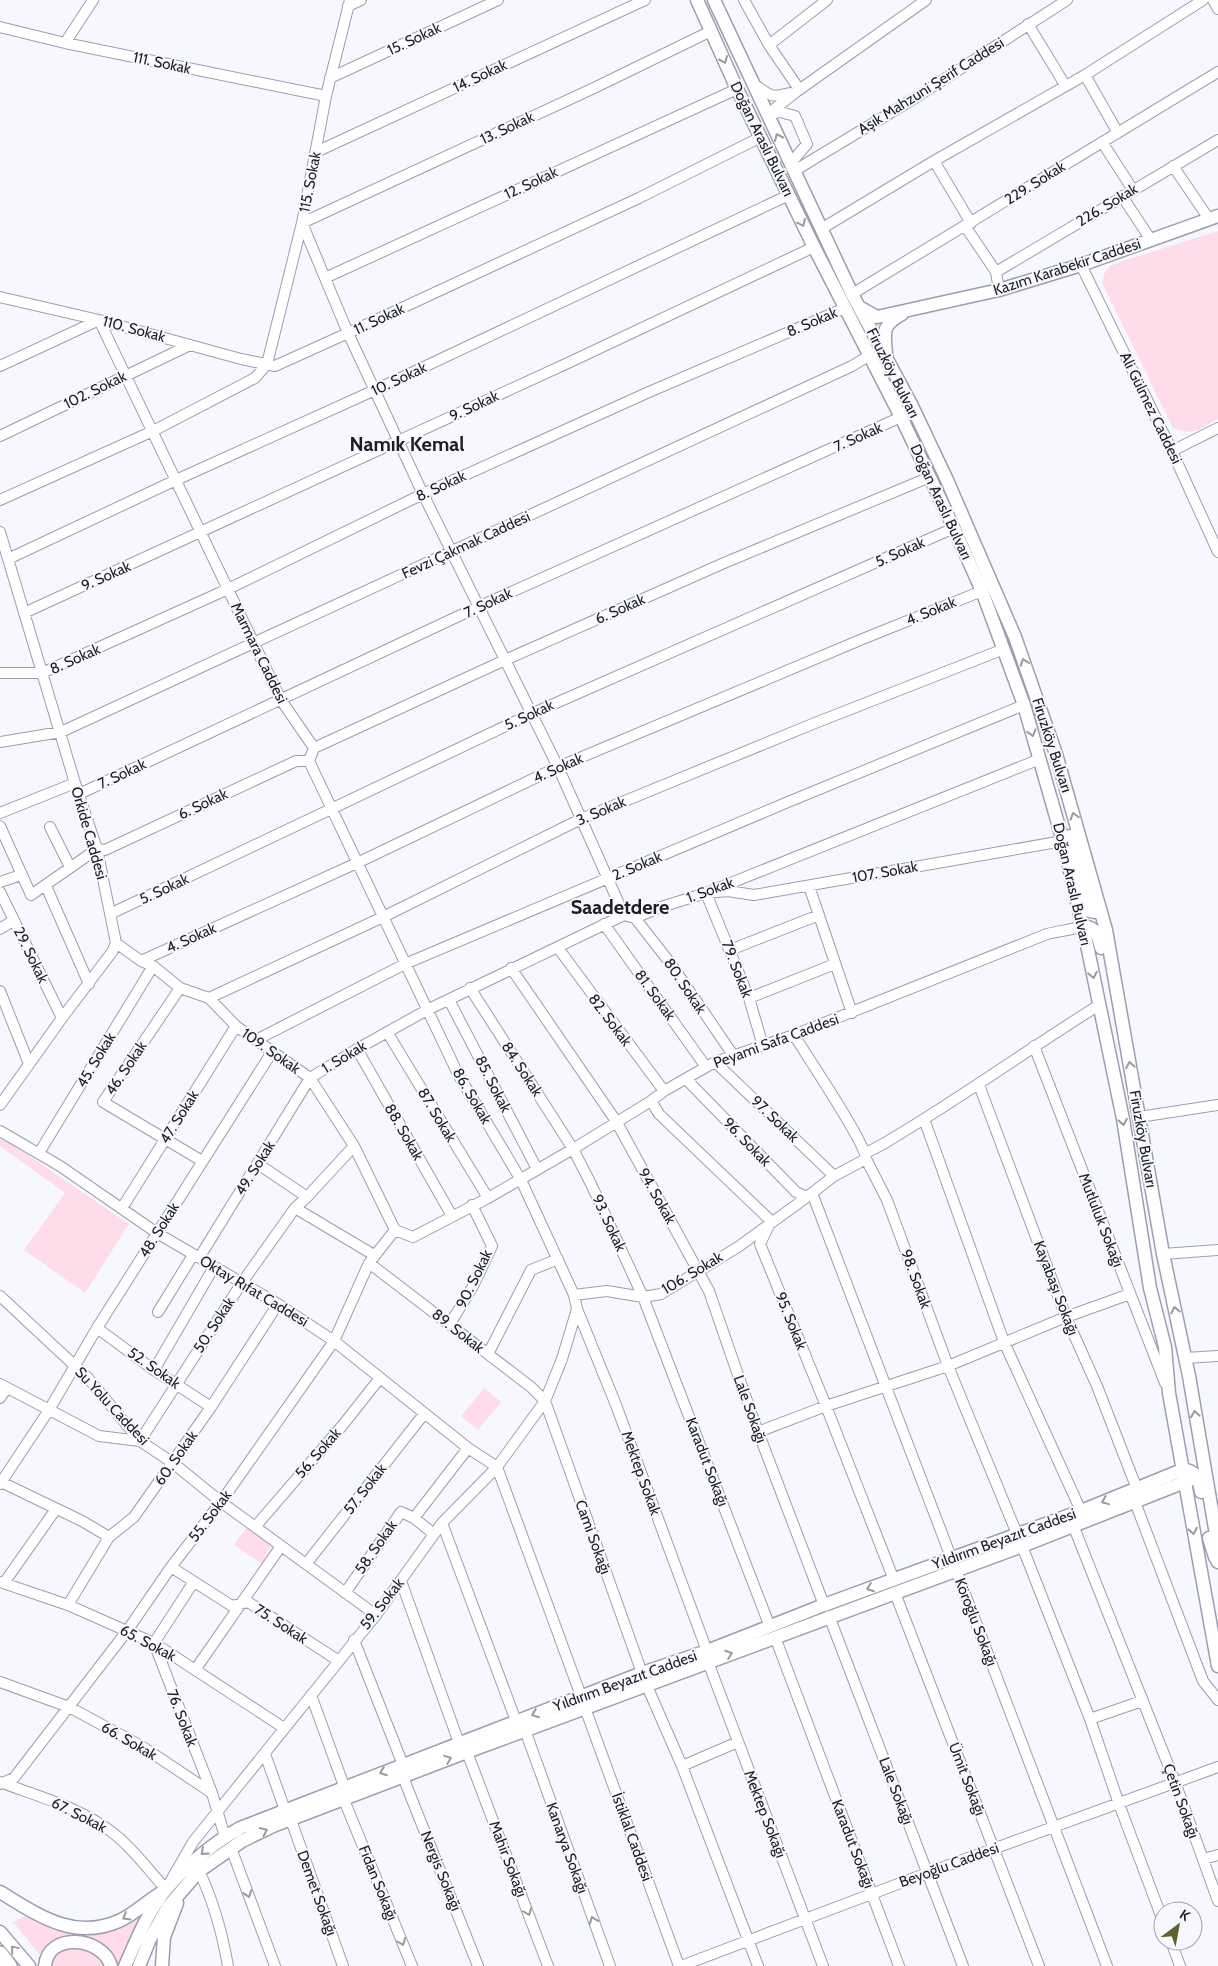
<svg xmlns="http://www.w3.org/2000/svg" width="1218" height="1966" font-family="Cabin,sans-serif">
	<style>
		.green { fill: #fedcea }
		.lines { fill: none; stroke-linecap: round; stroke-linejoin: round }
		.minor-casing { stroke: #9c9eae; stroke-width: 12 }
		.major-casing { stroke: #9c9eae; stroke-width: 15 }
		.highway-casing { stroke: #9c9eae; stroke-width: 18 }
		.minor { stroke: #fff; stroke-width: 10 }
		.major { stroke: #fff; stroke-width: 12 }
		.highway { stroke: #fff; stroke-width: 15 }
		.oneway { stroke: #999a9c }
		.labels { text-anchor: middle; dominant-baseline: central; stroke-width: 4; stroke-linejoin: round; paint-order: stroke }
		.street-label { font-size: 15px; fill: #1d1e24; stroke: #f7f8ff }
		.district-label { font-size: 20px; font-weight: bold; fill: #1d1e24; stroke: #f7f8ff }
	</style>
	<rect width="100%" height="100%" fill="#f7f8ff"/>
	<!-- green -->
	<path class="green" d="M1218,231V419C1201,428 1193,437 1173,428L1102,283L1105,272L1110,266L1126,260Z
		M0,1136L129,1224L85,1293L24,1250L65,1193L0,1146Z
		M484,1388L501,1402L478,1430L461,1416Z
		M246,1528L273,1545L264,1556L267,1558L263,1564L234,1545Z
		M151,1904L131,1938L120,1966H116C111,1943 93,1940 73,1939C67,1938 58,1938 53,1940C46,1942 43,1949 40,1955L13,1922L28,1915C37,1920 47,1926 56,1930C78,1939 111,1937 131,1923C138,1918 145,1910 151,1904Z
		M69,1948L89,1949L108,1966H53C51,1955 59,1950 69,1948Z"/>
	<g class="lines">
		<!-- minor casing -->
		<g class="minor-casing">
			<path id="minor" d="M744,0L769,45L799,89
				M1213,0L1218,9
				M348,6L361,0
				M1028,24L1065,85
				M0,27L65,43L326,96
				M65,43L93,0
				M769,45L827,0
				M1085,75L1118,133
				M330,78L498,0
				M755,85C772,96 769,98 790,93
				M768,114L796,92L926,0
				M768,114L780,112L795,116L807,144L790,164
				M1102,142L1133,190
				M316,152L645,0
				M934,161L971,223
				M1173,166L1209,219
				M794,171L915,98L1067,0
				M1122,196L1151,240
				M965,226L996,272L999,290
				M821,229L934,161L1085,75L1203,0
				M1081,265L1172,451L1218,552
				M996,272L1218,140
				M325,278L737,89
				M852,294L1218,72
				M0,297L99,320L241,359L275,366L348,333L639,198L761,137
				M0,366L99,320L281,700L314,748L309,761L458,1074L521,1180L574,1295L577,1309L616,1405L707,1651
				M0,436L190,345
				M1172,451L1218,428
				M0,500L153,431L255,378L267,364L302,223L326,96L350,0
				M0,532L75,783L97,849L116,943L112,952L62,1018L0,1105
				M8,559L176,480L375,390L789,195
				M24,613L570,362L814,247
				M0,673H42L228,589L423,494L649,392L845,308
				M0,742L61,732L852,366L870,355
				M314,748L505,660L724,563L930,477
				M79,794L478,607L901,417
				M0,813L75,783
				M0,826L31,895L97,849L105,850L296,761H309
				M50,827L70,867
				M0,882L21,875
				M46,886L89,984
				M809,886L852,1013
				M0,892L62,1018
				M110,914L531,714L954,528
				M624,915L558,767L423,494L348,333L302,223L594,88L711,31
				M635,918L671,964L733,1055
				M604,924L706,1067
				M0,929L14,920
				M116,943L141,961L153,966L180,988L209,998L236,1026L310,1078L354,1146L395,1230
				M558,948L664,1091
				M730,950L819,915
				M141,961L357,863L558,767L865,638L982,591
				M511,968L616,1121L709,1291L754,1421L824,1605
				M180,988L103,1102L202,1161
				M470,988L573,1149L591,1184L643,1297L770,1627
				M0,991L29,1064
				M209,998L383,917L581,819L815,723L1004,649
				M749,998L835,964
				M449,1000L537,1169
				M387,1032L488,1198
				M794,1035C806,1055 866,1143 866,1159L887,1200L948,1366L1017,1534
				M256,1040L405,964L788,802L1024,705
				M763,1046L749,998L706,893L728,891L754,895L1063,841
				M1034,1046L1165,1383
				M357,1049L452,1216
				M715,1062L834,1176
				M686,1079L796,1192L807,1197L834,1176L866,1159
				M979,1085L1066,1317L1097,1386L1137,1489
				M651,1101L659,1114L771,1221L760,1244L826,1406L894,1580
				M1139,1117L1218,1105
				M0,1131L60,1166L157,1233L278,1304L334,1341L468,1448L497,1467
				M39,1153L153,966
				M866,1153L885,1143L924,1119
				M258,1164L307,1197
				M812,1193L1107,1966
				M122,1208L236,1026
				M295,1208L374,1255
				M395,1230L413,1237L488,1198L573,1149L651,1101L664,1091L715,1062L794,1035L1047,934C1059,931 1071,930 1083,926
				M1163,1254L1218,1250
				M199,1258L310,1078L357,1049L427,1010L624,915L635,918L661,907L706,893L1040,759
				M369,1263L531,1387L545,1401L642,1673
				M574,1295L607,1291L643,1297L661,1294L738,1247L807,1197
				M0,1296L88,1378L140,1441L173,1463L221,1502L376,1615
				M158,1312L193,1255
				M450,1324L473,1286L492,1246L472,1205
				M97,1328L154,1370L211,1407
				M488,1354L531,1270L558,1259
				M1185,1358L1218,1356
				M154,1370L214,1267
				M0,1384L99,1436L140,1441
				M0,1398L7,1388
				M758,1432L826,1406L948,1366L1066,1317L1130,1294
				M140,1441L241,1284L295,1208L307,1197L354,1146
				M497,1467L581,1696
				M1,1482L82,1521L109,1537
				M0,1484L49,1410L97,1328L272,1052
				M1135,1502L1203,1681L1218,1700
				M1081,1511L1004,1342L924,1119C983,1082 1040,1042 1099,1005
				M414,1518L434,1534
				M442,1523L516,1721
				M1073,1525L1175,1782L1218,1901
				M255,1527L342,1426L380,1378
				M1022,1546L1090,1719L1119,1804L1163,1921
				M306,1564L424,1414
				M171,1567L232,1606L248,1602L339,1661
				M401,1581L459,1743
				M0,1582L68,1605L154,1643L284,1728
				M4,1583L56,1509
				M193,1583L154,1643L212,1793
				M345,1593L401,1512L414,1518L468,1448
				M895,1593L1039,1966
				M68,1605L109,1537L134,1517L211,1407L278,1304
				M829,1616L963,1966
				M775,1637L899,1966
				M354,1640L403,1765
				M708,1662L823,1966
				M195,1670L281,1546
				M0,1682L69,1707L143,1747L212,1793L225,1837
				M647,1686L682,1766L758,1966
				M311,1695L344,1786
				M585,1708L679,1966
				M1090,1719L1142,1701
				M525,1730L610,1966
				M467,1752L548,1966
				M265,1754L285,1810
				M682,1766L738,1742
				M403,1777L478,1966
				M0,1782C39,1797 80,1807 113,1833C133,1848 149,1871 166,1889L193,1842L376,1615L442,1523L497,1467L545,1401L562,1359L577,1309
				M0,1784L14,1778L127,1631L171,1567L221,1502L334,1341L369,1263L395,1230
				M344,1800L412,1966
				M291,1820L343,1966
				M231,1848L275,1966
				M1203,1859L1218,1855
				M199,1871C214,1902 222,1932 228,1966
				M1171,1941L1180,1966
				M681,1966L927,1873L1218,1767"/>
		</g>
		<!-- major casing -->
		<g class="major-casing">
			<path id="major" d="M697,0L737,89L814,247L901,417L954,528L982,591L1024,705L1063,841L1087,945L1123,1119L1150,1288L1165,1347L1169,1393L1218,1666
				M714,0L852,294L911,404L947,480L1015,637L1056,754L1106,930L1163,1254L1189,1376L1218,1546
				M859,307L877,317L999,290L1081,265L1218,216
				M886,355C885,333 880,326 902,314
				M1070,836L1073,842L1087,907L1090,911L1095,912L1099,905
				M1083,926C1097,928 1098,935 1101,948
				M1209,1538L1215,1557L1218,1562
				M0,1892C38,1915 73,1941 119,1921C135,1914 148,1900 164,1891
				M0,1932L29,1966
				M45,1966C48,1931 103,1937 111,1966
				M125,1966C136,1941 149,1909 167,1888C188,1864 212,1844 240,1828L642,1673L707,1651L824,1605L1081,1511L1182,1470C1196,1469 1199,1480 1201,1492
				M139,1966L150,1939L168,1907L199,1871L242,1841L273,1826L467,1752L1022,1546L1190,1480
				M162,1966L164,1937L177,1903"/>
		</g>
		<!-- highway casing -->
		<g class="highway-casing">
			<path id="highway" d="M0,1954L9,1966"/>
		</g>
		<!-- minor -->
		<use href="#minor" class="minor"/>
		<!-- major -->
		<use href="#major" class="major"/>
		<!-- highway -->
		<use href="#highway" class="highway"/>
	</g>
	<!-- one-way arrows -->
	<defs><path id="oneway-chevron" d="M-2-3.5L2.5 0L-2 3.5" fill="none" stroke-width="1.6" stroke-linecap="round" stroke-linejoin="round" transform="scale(1.25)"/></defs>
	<g class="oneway">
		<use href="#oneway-chevron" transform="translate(724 60) rotate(66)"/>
		<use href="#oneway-chevron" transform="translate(778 137) rotate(-114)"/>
		<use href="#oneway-chevron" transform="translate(802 223) rotate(65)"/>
		<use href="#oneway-chevron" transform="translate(1024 662) rotate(-110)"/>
		<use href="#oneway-chevron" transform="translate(1032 733) rotate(73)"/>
		<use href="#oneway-chevron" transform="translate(1074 816) rotate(-106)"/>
		<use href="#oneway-chevron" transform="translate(1093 975) rotate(79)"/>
		<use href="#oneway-chevron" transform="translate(1130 1065) rotate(-100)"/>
		<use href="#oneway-chevron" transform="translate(1123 1122) rotate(80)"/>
		<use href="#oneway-chevron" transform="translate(1175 1310) rotate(-102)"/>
		<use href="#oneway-chevron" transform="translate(1195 1414) rotate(-99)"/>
		<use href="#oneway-chevron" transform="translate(1105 1501) rotate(158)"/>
		<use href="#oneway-chevron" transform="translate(1193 1531) rotate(80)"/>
		<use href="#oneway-chevron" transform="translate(870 1588) rotate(160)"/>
		<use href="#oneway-chevron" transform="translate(729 1654) rotate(-20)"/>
		<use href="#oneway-chevron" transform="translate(535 1714) rotate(159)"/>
		<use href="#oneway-chevron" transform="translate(448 1759) rotate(-22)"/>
		<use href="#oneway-chevron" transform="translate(383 1772) rotate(160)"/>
		<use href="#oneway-chevron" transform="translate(264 1831) rotate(-25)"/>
		<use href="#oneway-chevron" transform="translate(204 1852) rotate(138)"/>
		<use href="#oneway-chevron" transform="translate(248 1894) rotate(70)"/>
		<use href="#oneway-chevron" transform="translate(528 1912) rotate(69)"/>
		<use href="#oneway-chevron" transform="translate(126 1917) rotate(149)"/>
		<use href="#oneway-chevron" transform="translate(593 1920) rotate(-110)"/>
		<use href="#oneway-chevron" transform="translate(402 1942) rotate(68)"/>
		<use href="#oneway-chevron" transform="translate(14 1949) rotate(-130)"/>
	</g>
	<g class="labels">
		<!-- street labels -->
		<g class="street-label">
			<text transform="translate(414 39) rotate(-25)">15. Sokak</text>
			<text transform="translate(162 63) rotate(12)">111. Sokak</text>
			<text transform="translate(480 76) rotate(-25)">14. Sokak</text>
			<text transform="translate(931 86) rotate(-32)">Aşık Mahzuni Şerif Caddesi</text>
			<text transform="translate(507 128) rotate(-25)">13. Sokak</text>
			<text transform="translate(762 139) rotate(64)">Doğan Araslı Bulvarı</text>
			<text transform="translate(310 182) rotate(-79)">115. Sokak</text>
			<text transform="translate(531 183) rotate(-25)">12. Sokak</text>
			<text transform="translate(1035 183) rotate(-32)">229. Sokak</text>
			<text transform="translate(1107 205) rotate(-31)">226. Sokak</text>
			<text transform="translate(1067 267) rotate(-18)">Kazım Karabekir Caddesi</text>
			<text transform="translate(379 319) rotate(-25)">11. Sokak</text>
			<text transform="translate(812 322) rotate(-23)">8. Sokak</text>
			<text transform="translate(134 329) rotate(15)">110. Sokak</text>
			<text transform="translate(893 373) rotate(63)">Firuzköy Bulvarı</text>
			<text transform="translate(399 379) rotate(-25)">10. Sokak</text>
			<text transform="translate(95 390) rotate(-26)">102. Sokak</text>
			<text transform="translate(474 406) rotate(-25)">9. Sokak</text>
			<text transform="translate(1151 408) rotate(64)">Ali Gülmez Caddesi</text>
			<text transform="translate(858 437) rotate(-24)">7. Sokak</text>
			<text transform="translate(441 486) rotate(-25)">8. Sokak</text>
			<text transform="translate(941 502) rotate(65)">Doğan Araslı Bulvarı</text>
			<text transform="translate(466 545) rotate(-25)">Fevzi Çakmak Caddesi</text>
			<text transform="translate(900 552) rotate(-24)">5. Sokak</text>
			<text transform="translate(106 576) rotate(-24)">9. Sokak</text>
			<text transform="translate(488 603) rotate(-25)">7. Sokak</text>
			<text transform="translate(620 609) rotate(-24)">6. Sokak</text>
			<text transform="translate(931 611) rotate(-22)">4. Sokak</text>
			<text transform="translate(259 653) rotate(64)">Marmara Caddesi</text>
			<text transform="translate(75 659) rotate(-24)">8. Sokak</text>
			<text transform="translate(529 715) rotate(-25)">5. Sokak</text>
			<text transform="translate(1052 745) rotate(72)">Firuzköy Bulvarı</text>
			<text transform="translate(558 768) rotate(-24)">4. Sokak</text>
			<text transform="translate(122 774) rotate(-25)">7. Sokak</text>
			<text transform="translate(203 804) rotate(-25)">6. Sokak</text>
			<text transform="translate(601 811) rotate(-23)">3. Sokak</text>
			<text transform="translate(89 833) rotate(74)">Orkide Caddesi</text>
			<text transform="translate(637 866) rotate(-23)">2. Sokak</text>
			<text transform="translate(885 872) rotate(-10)">107. Sokak</text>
			<text transform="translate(1072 884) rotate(77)">Doğan Araslı Bulvarı</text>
			<text transform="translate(164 889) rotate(-25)">5. Sokak</text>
			<text transform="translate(710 890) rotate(-20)">1. Sokak</text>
			<text transform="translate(191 938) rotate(-24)">4. Sokak</text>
			<text transform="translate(31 955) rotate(64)">29. Sokak</text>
			<text transform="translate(737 969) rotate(69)">79. Sokak</text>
			<text transform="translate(685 986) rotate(56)">80. Sokak</text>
			<text transform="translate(655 995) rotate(54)">81. Sokak</text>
			<text transform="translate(610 1020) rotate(53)">82. Sokak</text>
			<text transform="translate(776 1041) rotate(-20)">Peyami Safa Caddesi</text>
			<text transform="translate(271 1051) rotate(35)">109. Sokak</text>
			<text transform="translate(344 1057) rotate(-31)">1. Sokak</text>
			<text transform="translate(96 1060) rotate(-59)">45. Sokak</text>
			<text transform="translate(126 1068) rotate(-56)">46. Sokak</text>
			<text transform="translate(522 1069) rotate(57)">84. Sokak</text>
			<text transform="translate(493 1084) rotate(63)">85. Sokak</text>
			<text transform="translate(472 1096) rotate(60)">86. Sokak</text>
			<text transform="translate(437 1115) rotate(59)">87. Sokak</text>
			<text transform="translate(179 1117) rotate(-58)">47. Sokak</text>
			<text transform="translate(775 1119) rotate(44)">97. Sokak</text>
			<text transform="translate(404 1132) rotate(60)">88. Sokak</text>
			<text transform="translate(1143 1139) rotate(80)">Firuzköy Bulvarı</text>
			<text transform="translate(747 1142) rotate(46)">96. Sokak</text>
			<text transform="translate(255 1168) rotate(-58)">49. Sokak</text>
			<text transform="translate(657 1196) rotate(61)">94. Sokak</text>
			<text transform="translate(1101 1220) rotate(69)">Mutluluk Sokağı</text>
			<text transform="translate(609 1223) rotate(65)">93. Sokak</text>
			<text transform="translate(159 1230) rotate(-58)">48. Sokak</text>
			<text transform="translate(692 1273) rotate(-31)">106. Sokak</text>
			<text transform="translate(474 1279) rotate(-64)">90. Sokak</text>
			<text transform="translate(916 1279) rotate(70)">98. Sokak</text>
			<text transform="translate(1056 1288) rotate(69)">Kayabaşı Sokağı</text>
			<text transform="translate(254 1291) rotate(31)">Oktay Rıfat Caddesi</text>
			<text transform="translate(791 1321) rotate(68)">95. Sokak</text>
			<text transform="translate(214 1325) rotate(-57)">50. Sokak</text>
			<text transform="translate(458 1331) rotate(38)">89. Sokak</text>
			<text transform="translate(154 1368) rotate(35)">52. Sokak</text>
			<text transform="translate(112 1406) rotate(47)">Su Yolu Caddesi</text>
			<text transform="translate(750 1409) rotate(70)">Lale Sokağı</text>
			<text transform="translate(318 1453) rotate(-49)">56. Sokak</text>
			<text transform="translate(176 1458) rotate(-55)">60. Sokak</text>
			<text transform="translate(707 1462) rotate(69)">Karadut Sokağı</text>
			<text transform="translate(641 1473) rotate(70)">Mektep Sokak</text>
			<text transform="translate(365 1489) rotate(-52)">57. Sokak</text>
			<text transform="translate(210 1516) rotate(-53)">55. Sokak</text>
			<text transform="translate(593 1537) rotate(70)">Cami Sokağı</text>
			<text transform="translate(1004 1539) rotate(-20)">Yıldırım Beyazıt Caddesi</text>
			<text transform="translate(376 1547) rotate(-55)">58. Sokak</text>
			<text transform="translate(382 1604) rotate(-52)">59. Sokak</text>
			<text transform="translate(976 1622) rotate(69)">Köroğlu Sokağı</text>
			<text transform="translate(281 1624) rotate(33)">75. Sokak</text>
			<text transform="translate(148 1643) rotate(28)">65. Sokak</text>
			<text transform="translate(625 1681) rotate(-20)">Yıldırım Beyazıt Caddesi</text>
			<text transform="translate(182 1718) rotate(69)">76. Sokak</text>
			<text transform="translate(129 1741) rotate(30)">66. Sokak</text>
			<text transform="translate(967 1779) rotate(69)">Ümit Sokağı</text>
			<text transform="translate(896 1791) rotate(69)">Lale Sokağı</text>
			<text transform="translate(1181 1801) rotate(70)">Çetin Sokağı</text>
			<text transform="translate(765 1814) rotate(69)">Mektep Sokağı</text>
			<text transform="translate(79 1815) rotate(27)">67. Sokak</text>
			<text transform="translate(632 1837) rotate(70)">İstiklal Caddesi</text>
			<text transform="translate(853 1844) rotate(69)">Karadut Sokağı</text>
			<text transform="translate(567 1848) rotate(70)">Kanarya Sokağı</text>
			<text transform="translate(508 1859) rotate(69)">Mahir Sokağı</text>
			<text transform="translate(949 1865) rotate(-20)">Beyoğlu Caddesi</text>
			<text transform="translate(441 1871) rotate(68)">Nergis Sokağı</text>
			<text transform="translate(378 1883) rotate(68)">Fidan Sokağı</text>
			<text transform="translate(317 1893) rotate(70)">Demet Sokağı</text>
		</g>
		<!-- district labels -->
		<g class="district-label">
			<text x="407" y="444">Namık Kemal</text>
			<text x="620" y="907">Saadetdere</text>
		</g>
	</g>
	<!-- north arrow -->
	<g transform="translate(1178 1926) rotate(32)"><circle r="24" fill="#f7f8ff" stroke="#a0a1a7"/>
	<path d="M0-4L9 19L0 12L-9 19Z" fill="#60612e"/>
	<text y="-8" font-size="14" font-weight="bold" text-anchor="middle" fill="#1d1e24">K</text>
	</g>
</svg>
